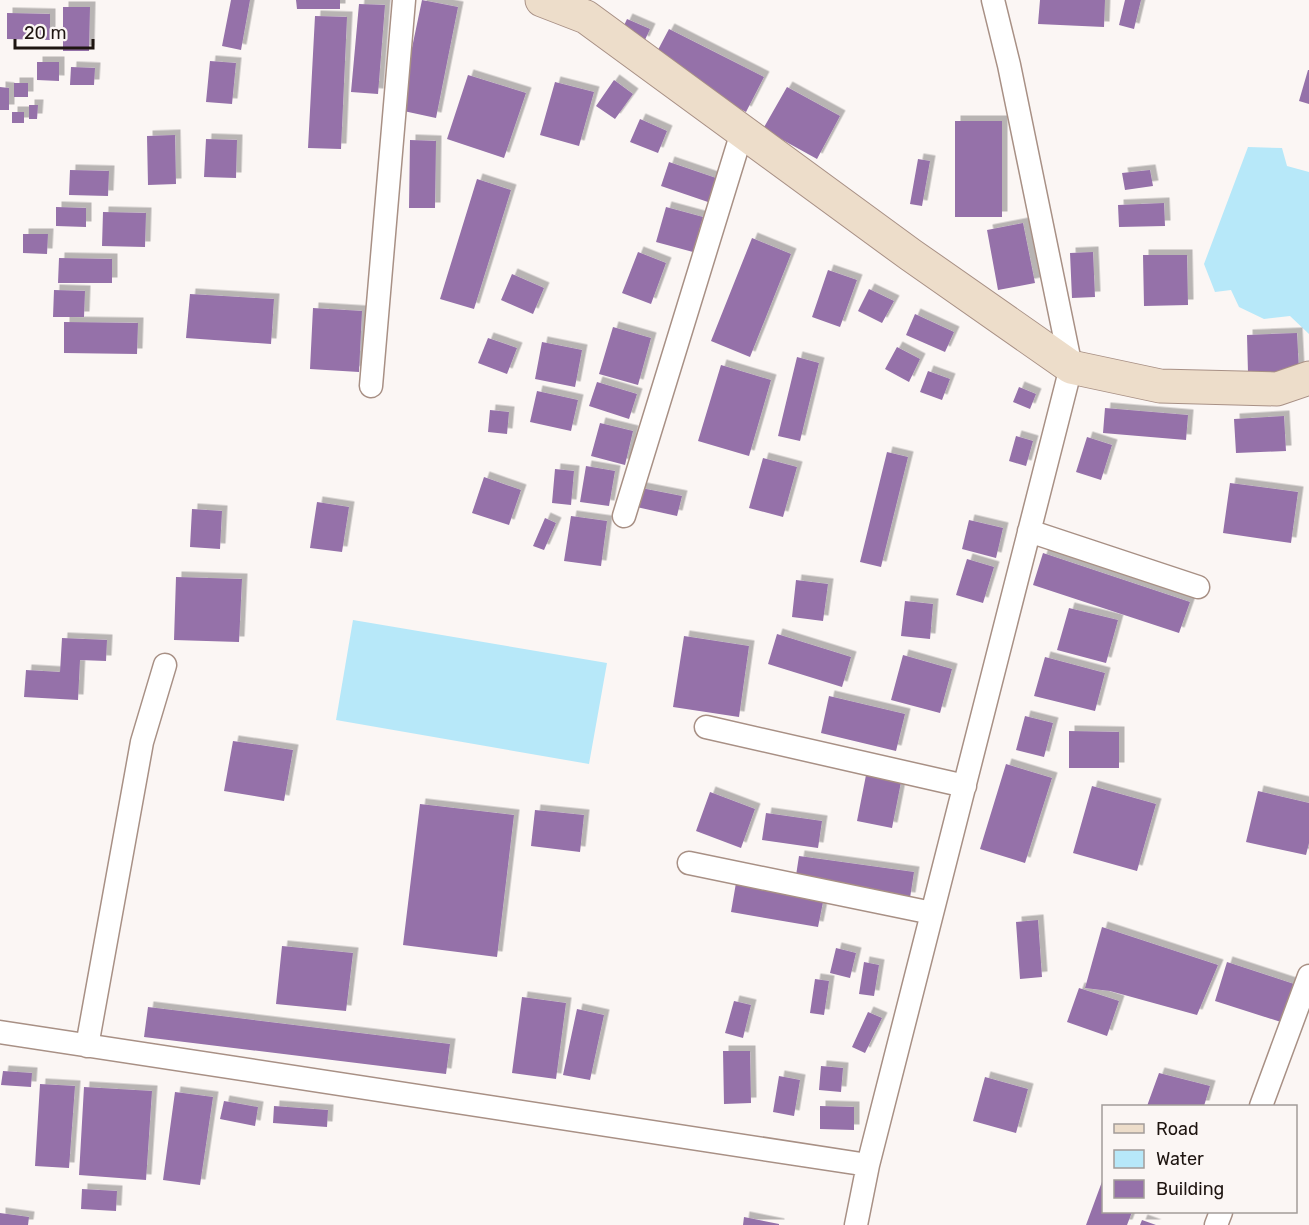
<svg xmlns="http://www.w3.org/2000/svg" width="1309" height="1225" font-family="Rubik,sans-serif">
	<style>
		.water { fill: #b7e8f9 }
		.building { fill: #9571a9; filter: url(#shadow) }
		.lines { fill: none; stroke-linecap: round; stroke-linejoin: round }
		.minor-casing { stroke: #a89085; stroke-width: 25 }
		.secondary-casing { stroke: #a89085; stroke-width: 35 }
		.minor { stroke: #fff; stroke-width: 22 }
		.secondary { stroke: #edddca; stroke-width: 33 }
	</style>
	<defs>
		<filter id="shadow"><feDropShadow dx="5.5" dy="-5.5" stdDeviation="0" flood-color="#0004"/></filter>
	</defs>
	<rect width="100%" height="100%" fill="#fbf6f4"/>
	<!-- water -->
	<path class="water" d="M1248,147L1282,148L1287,166L1309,172V334L1290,316L1264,319L1239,307L1231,290L1215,292L1204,264Z
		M353,620L607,663L589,764L336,720Z"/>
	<!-- building -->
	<path class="building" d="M231,0H250L241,50L222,46Z
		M296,0H340V9H297Z
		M422,0L458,7L436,118L399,110Z
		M1040,0H1105L1104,27L1038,24Z
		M1125,0H1141L1134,29L1119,25Z
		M359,4L385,5L378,94L351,92Z
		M63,7H90L89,51H63Z
		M7,13L50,14V40L7,39Z
		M315,16L347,17L341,149L308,148Z
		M627,19L650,29L644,42L621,32Z
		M669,29L764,77L746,112L651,63Z
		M210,61L236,63L232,104L206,102Z
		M37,62H59V81L37,80Z
		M71,67L95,68L94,85H70Z
		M1308,70H1309V104L1299,101Z
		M468,75L526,93L504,158L447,139Z
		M614,80L633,94L615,119L596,106Z
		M555,82L594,92L579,146L540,135Z
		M14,83H28V97H14Z
		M0,87L9,88V110H0Z
		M787,87L840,116L817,159L763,129Z
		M29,105H38L37,119H29Z
		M12,112H24V123H12Z
		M640,119L667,131L658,153L630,142Z
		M955,121H1002V217H955Z
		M175,135L176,184L148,185L147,136Z
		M206,139L237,140L236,178L204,177Z
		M410,140L436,141L435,208H409Z
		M918,159L930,161L922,206L910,204Z
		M669,162L716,178L708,202L661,186Z
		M70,170L109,171L108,196L69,195Z
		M1150,170L1153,186L1125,190L1122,173Z
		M477,179L511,190L474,309L440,299Z
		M1164,203L1165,226L1119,227L1118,205Z
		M56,207L86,208V227L56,226Z
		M666,207L703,217L693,252L656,242Z
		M103,212L146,213L145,247L102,246Z
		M1023,223L1035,283L998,290L987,230Z
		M23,234H48L47,254L23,253Z
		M752,238L791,254L750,357L711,341Z
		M638,252L666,263L651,304L622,293Z
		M1093,252L1095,297L1072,298L1070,253Z
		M1143,255H1187L1188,305L1144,306Z
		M59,258L112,259V283H58Z
		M828,270L857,280L840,327L812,317Z
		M512,274L544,288L533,314L501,300Z
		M869,289L894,301L882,323L858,311Z
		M54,290L85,291L84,317H53Z
		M190,294L274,299L271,344L186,338Z
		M313,308L362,311L359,372L310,369Z
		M915,314L954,332L945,352L906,335Z
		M64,322L138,323L137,354L64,353Z
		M613,327L651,338L638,385L599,374Z
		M1297,333L1299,371L1248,373L1247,335Z
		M488,338L517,348L507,374L478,363Z
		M542,342L582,350L575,387L535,379Z
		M897,347L920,359L909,382L885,369Z
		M797,357L819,363L800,441L778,436Z
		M721,365L771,380L749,456L698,441Z
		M928,371L950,379L942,400L920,392Z
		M597,382L637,394L629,419L589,406Z
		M1019,387L1036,394L1030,409L1013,402Z
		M537,391L578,400L571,431L530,422Z
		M1105,408L1188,415L1186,440L1103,433Z
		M490,410L509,412L507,434L488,432Z
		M1284,416L1286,451L1236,453L1234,419Z
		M600,423L633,431L625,465L591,456Z
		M1016,436L1033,441L1026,466L1009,461Z
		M1087,437L1112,445L1101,480L1076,472Z
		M887,452L908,457L881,567L860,562Z
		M763,458L797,467L783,517L749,508Z
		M586,466L615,471L609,506L580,502Z
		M555,469L574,471L571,505L552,503Z
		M484,477L521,490L509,525L472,513Z
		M1230,483L1298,492L1291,543L1223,533Z
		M636,487L682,496L677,516L632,506Z
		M317,502L349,507L342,552L310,548Z
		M192,509L222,511L220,549L190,547Z
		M571,516L607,521L601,566L564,561Z
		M545,518L556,523L544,550L533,546Z
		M969,520L1003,528L996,558L962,549Z
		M1043,553L1190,602L1179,633L1033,585Z
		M967,559L994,567L983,603L956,595Z
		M176,577L242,579L239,642L174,640Z
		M796,580L828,584L823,621L792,617Z
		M905,601L933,604L930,639L901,636Z
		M1069,608L1118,620L1106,663L1057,650Z
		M777,634L851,657L842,687L768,664Z
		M684,636L749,646L739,717L673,707Z
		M62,638L107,640L106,661L80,660L78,700L24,697L26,670L60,672Z
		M903,655L952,669L940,713L891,700Z
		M1045,657L1105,673L1095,711L1034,696Z
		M829,696L905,714L896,751L821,733Z
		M1025,716L1053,723L1044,757L1016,750Z
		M1069,731L1119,732V768H1069Z
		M233,741L293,750L284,801L224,791Z
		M1006,764L1052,778L1025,863L980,849Z
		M867,770L902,777L892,828L857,821Z
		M1092,786L1156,804L1137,871L1073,853Z
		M1258,791L1309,803V843L1306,855L1246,842Z
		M710,792L755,809L741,848L696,831Z
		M420,804L514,815L497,957L403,945Z
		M535,810L584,815L580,852L531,846Z
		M766,813L822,821L818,848L762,840Z
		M799,856L914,872L910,898L795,882Z
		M737,877L825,892L818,927L731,912Z
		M1038,920L1042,977L1020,979L1016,922Z
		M1102,927L1218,965L1197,1015L1110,991L1085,988Z
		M282,946L353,953L346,1011L276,1004Z
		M836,948L856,953L850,978L830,973Z
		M864,962L879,965L874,996L859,994Z
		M1227,962L1294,984L1281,1022L1215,1001Z
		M815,979L829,981L824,1015L810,1013Z
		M1079,988L1119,1001L1107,1036L1067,1022Z
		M522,997L566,1003L556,1079L512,1073Z
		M734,1001L751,1005L743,1038L725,1033Z
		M148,1007L450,1044L446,1074L144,1037Z
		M577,1009L604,1015L590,1080L563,1075Z
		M868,1012L882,1018L865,1053L852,1047Z
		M723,1051H750L751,1103L724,1104Z
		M821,1066L843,1068L841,1092L819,1090Z
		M3,1071L32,1073L31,1087L1,1085Z
		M1159,1073L1210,1086L1204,1106H1147Z
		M779,1076L800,1080L794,1116L773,1112Z
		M985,1077L1028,1089L1016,1133L973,1121Z
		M40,1084L75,1086L69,1168L35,1166Z
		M84,1087L152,1091L146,1180L79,1175Z
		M175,1092L213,1097L200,1185L163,1180Z
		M224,1101L258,1107L255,1126L220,1119Z
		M274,1106L328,1110L327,1127L273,1123Z
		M820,1106L854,1107V1130L820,1129Z
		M1103,1179L1104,1212H1132L1127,1225H1086Z
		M82,1189L117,1191L116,1211L81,1209Z
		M0,1213L29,1217L28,1225H0Z
		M744,1217L779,1224V1225H743Z
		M1142,1220L1156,1225H1140Z"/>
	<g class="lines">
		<!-- minor casing -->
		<g class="minor-casing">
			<path id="minor" d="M371,386L404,0
				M624,516L742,132
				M1029,531L1198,587
				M706,727L965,786
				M689,863L932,913
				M0,1032L868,1165
				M87,1046L142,742L165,665
				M1261,1106L1309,976
				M856,1225L868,1165L1071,367L1009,65L993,0
				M1216,1225L1221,1212"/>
		</g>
		<!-- secondary casing -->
		<g class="secondary-casing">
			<path id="secondary" d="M542,0L586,17L911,255L1071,367L1160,386L1277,389L1309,378"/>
		</g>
		<!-- minor -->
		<use href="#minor" class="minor"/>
		<!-- secondary -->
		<use href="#secondary" class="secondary"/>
	</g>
	<!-- legend -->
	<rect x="1102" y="1105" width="195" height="108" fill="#fbf6f4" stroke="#a39c99" stroke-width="1.5"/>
	<rect x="1114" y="1124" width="30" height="9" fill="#edddca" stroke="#a39c99" stroke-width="1.5"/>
	<text x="1156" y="1135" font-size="18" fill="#1e1511">Road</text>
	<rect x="1114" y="1150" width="30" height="18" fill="#b7e8f9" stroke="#a39c99" stroke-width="1.5"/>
	<text x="1156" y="1165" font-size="18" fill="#1e1511">Water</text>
	<rect x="1114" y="1180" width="30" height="18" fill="#9571a9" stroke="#a39c99" stroke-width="1.5"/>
	<text x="1156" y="1195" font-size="18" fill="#1e1511">Building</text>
	<!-- scale -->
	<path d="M15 39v9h78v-9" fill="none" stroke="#1e1511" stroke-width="3"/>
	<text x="24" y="39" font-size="18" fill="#1e1511" stroke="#fbf6f4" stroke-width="4.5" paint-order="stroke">20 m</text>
</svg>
